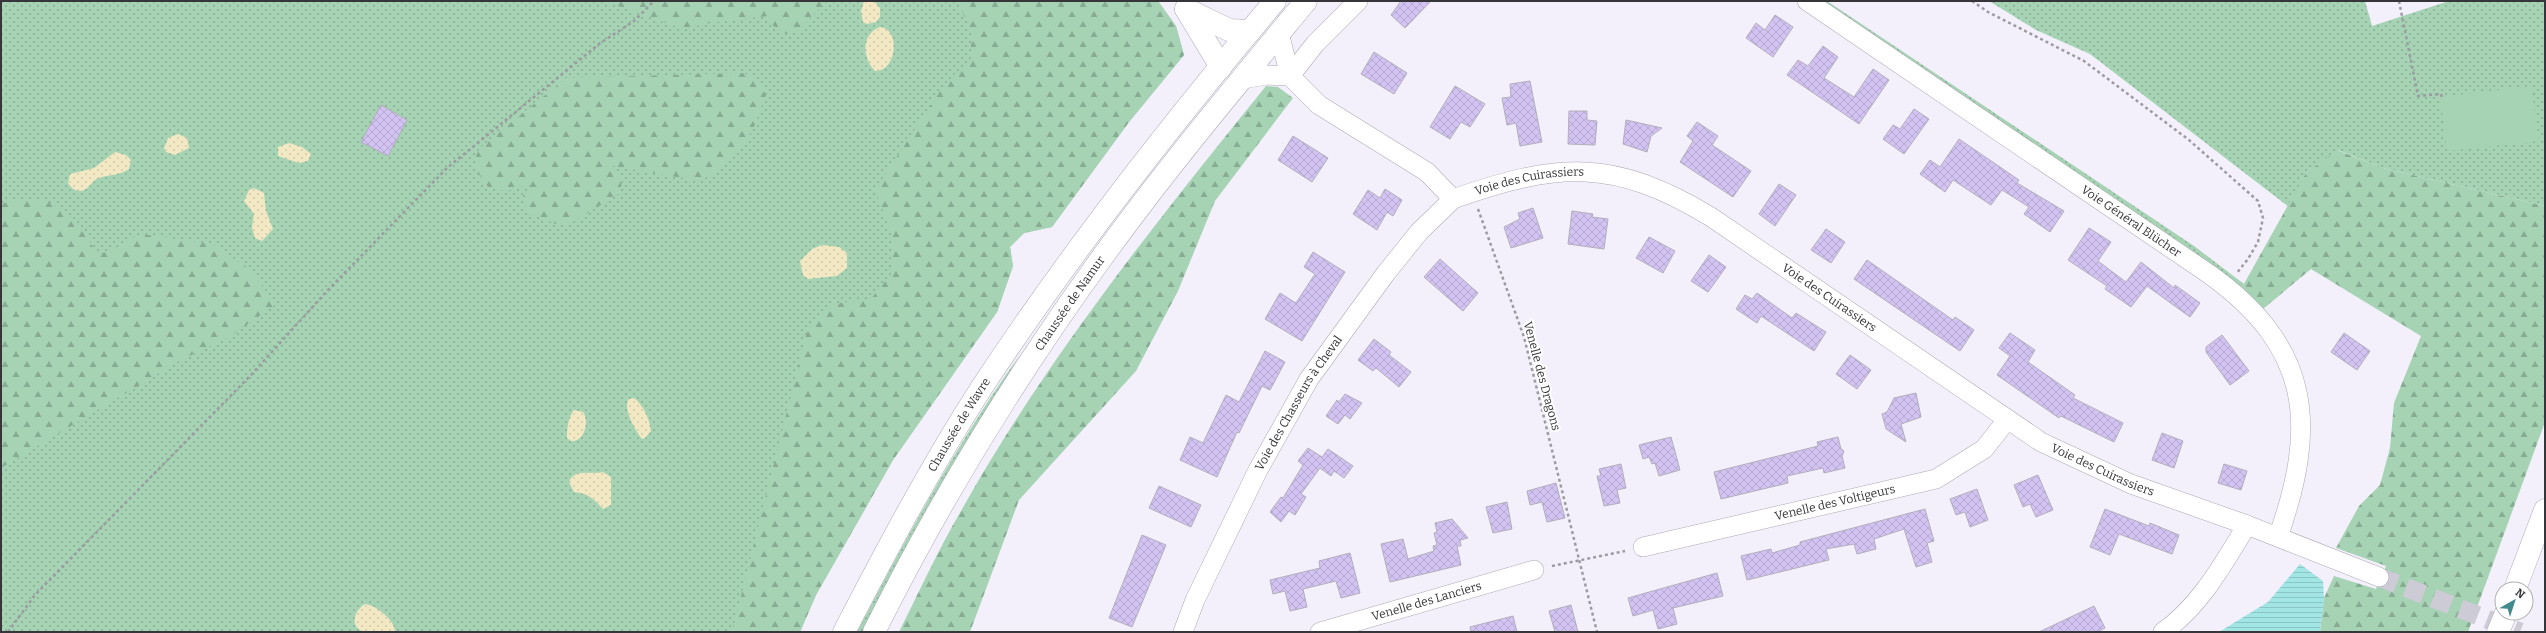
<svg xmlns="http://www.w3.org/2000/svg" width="2546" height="633" font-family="Bitter,serif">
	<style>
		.grass { fill: url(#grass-dots) }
		.forest { fill: url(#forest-firs) }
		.sand { fill: url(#sand-dots) }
		.pitch { fill: #a5d3b4 }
		.water { fill: url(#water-rules) }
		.building { fill: url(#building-cross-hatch); stroke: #b2aeba }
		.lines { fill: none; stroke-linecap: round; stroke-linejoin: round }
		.street-tunnel { stroke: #cdcbd5; stroke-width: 19; stroke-dasharray: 19 10; stroke-linecap: butt }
		.street-casing { stroke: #ada9b5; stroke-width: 20 }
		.primary-casing { stroke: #ada9b5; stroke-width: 23 }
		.highway-casing { stroke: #ada9b5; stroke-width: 23 }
		.path { stroke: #9c9aa2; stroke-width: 2.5; stroke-dasharray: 3 3; stroke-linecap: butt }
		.street { stroke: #fff; stroke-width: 19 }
		.primary { stroke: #fff; stroke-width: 22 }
		.highway { stroke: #fff; stroke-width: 22 }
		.labels { text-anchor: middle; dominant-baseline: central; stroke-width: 4; stroke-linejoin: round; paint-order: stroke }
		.street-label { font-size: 12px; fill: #36353a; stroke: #fff }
	</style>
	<defs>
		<pattern id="grass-dots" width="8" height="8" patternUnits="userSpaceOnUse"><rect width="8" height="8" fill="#a5d3b4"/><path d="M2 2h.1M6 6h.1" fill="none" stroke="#87ac93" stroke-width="1.8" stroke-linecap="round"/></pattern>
		<pattern id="forest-firs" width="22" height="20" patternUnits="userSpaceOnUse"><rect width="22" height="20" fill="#a5d3b4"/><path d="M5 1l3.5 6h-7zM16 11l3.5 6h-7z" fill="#87ac93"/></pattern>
		<pattern id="sand-dots" width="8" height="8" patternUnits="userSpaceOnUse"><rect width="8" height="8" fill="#f2e8c3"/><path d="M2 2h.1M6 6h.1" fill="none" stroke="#d0c8a8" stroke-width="1.8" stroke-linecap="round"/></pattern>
		<pattern id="water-rules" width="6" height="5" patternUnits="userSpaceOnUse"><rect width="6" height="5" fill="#a1e5e5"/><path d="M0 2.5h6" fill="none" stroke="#8bc5c5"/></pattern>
		<pattern id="building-cross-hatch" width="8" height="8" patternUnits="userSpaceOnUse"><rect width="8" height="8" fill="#d2c3f3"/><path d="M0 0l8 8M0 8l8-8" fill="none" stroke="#b5a8d1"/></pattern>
	</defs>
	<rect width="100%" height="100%" fill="#f3f0fc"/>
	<!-- grass -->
	<path class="grass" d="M1,1H1158L1176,26L1184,55L1129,122L1052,227L1024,233L1010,247L1013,266L997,312L893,460L816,595L800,632H1Z
		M1819,1H1827L2194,246L2244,284L2240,291Z
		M1989,1H2365L2372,26L2449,1H2545V206L2383,168L2338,150L2306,173L2289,207L2090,54L2036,30Z
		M1019,356L894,571L863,632H857C906,538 957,443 1019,356Z"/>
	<!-- forest -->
	<path class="forest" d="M603,1H827L797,32L787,34L772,25L768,16L714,22L684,29Z
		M957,1H1158L1176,26L1184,55L1129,122L1052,227L1024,233L1010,247L1013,266L997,312L893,460L816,595L800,632H732L808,327L832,304L871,299L893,271L891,234L875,190L944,85L971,58V30Z
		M743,73L757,79L766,95L754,127L739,152L720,169L700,181L608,165L622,180L620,193L573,222L556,224L528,212L522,198L531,184L506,191L488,187C478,174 470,164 480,148L566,78Z
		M1266,86L1278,87L1293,98L1215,201L1178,291L1136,371L1019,500L970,632H899C919,592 938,550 961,511C1046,359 1157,221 1266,86Z
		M2337,150L2383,168L2545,206V422L2468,632H2320L2324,598L2334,576L2376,589L2386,566L2336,548L2359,506L2380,485L2390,448L2394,403L2421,336L2311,269L2263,309L2240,291L2306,173Z
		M17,199H46L84,229L97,256L141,234L212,244L248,268L276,304L231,336L181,360L1,468V204Z"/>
	<!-- sand -->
	<path class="sand" d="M864,1H874L880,8V17L876,22L867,24L863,22L861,11Z
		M880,27C901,29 897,71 875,71C862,58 861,34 880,27Z
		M178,134L187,138L189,148L175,155L166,152L164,148L168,138Z
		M289,143L302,147L311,154L308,161L299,163L278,156V147Z
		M115,152L126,155L131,160L129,169C119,176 110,174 99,178C92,180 89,190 81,191C75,191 71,188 68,183L70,174L94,168Z
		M254,188L264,193L266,211L273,229L262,241L255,238L252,228L254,214L244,201L249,190Z
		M822,245L839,247L847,253V268L837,276L808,279L803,275L800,261L812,249Z
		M634,398C643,404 650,420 651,431L645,438L642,439C635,430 622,408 629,399Z
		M574,410L583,412C590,422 584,442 571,441L567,438C567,428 568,418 574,410Z
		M603,472L611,477V505L603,509C593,498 589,494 574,492L569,482C574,468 591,475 603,472Z
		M365,604C376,605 396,621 395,632C386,632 375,633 366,632C349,629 353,611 365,604Z"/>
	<!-- pitch -->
	<path class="pitch" d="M2531,86L2539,141L2447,151L2440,97Z"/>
	<!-- water -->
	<path class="water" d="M2300,564L2323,581L2324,598L2320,632H2219L2268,602Z"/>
	<!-- building -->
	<path class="building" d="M1401,1H1431L1405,28L1391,15Z
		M1775,15L1793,27L1773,57L1746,38L1756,23L1765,30Z
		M1823,46L1838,57L1824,78L1854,97L1873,69L1889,80L1859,124L1787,75L1798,60L1808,66Z
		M1374,52L1407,73L1394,94L1361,74Z
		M1530,81L1542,142L1520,146L1516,123L1507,125L1502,98L1511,97L1510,84Z
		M1455,86L1485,104L1470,127L1461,122L1450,139L1430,127Z
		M381,105L407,120L388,156L361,142Z
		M1914,109L1929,119L1904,154L1883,139L1893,125L1900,129Z
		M1569,111H1587V120L1597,121L1595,145L1568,144Z
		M1626,120L1662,128L1651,136L1647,152L1623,144Z
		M1697,122L1718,136L1712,145L1751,171L1733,197L1680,162L1693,141L1687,136Z
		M1293,136L1328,158L1312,182L1278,160Z
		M1959,139L2019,180L2017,183L2064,211L2050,232L2024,214L2029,207L2002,190L1991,205L1953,180L1945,192L1920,174L1930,160L1940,167Z
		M1779,184L1796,195L1775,226L1759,214Z
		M1385,189L1402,200L1393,216L1387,212L1377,230L1353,214L1368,190L1380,198Z
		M1533,208L1543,238L1511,248L1504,227L1520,219L1518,213Z
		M1572,211L1593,214L1592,217L1608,219L1604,249L1568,244Z
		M2089,228L2111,242L2098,261L2126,282L2141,262L2174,288L2175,285L2200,303L2190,317L2147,286L2131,307L2105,289L2107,286L2068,260Z
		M1826,229L1845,242L1831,263L1811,250Z
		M1649,237L1675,251L1663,273L1636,258Z
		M1313,252L1345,272L1302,341L1265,319L1280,293L1296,303L1315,274L1304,267Z
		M1709,255L1726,267L1708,292L1691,281Z
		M1440,259L1478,293L1463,311L1424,277Z
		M1867,260L1953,320L1955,317L1974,330L1960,351L1854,279Z
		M1757,293L1792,318L1796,313L1826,332L1814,351L1761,316L1757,323L1736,309L1745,295L1752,299Z
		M2010,333L2035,350L2028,362L2075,395L2073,398L2123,423L2114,442L2061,416L2059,418L1997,375L2010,356L1999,348Z
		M2344,333L2370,351L2357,370L2331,352Z
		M2222,335L2249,371L2230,385L2206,352V347Z
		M1374,339L1391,352L1389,355L1411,372L1399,387L1376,368L1373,371L1358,360Z
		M1265,351L1285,362L1270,390L1262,386L1239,433L1237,432L1217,477L1180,460L1190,437L1203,443L1226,395L1239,402Z
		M1850,355L1871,370L1857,389L1836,374Z
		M1916,393L1921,417L1901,424L1906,442L1886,429L1882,414L1887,412L1894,398Z
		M1345,394L1362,403L1350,419L1345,415L1338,424L1326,416L1337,400L1339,402Z
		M2162,433L2183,441L2174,468L2152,460Z
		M1671,437L1680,470L1659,476L1655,463L1652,464L1649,457L1643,459L1639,445Z
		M1838,437L1841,449L1844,451L1842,456L1845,468L1824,473L1823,468L1787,476L1788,483L1721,499L1714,472L1818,446L1817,442Z
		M1308,448L1322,457L1328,449L1353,466L1344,478L1334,471L1331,476L1320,468L1301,494L1306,497L1295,515L1289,511L1281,522L1270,512L1281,497L1283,498L1303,465L1298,461Z
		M1621,464L1626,488L1617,490L1620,503L1604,506L1597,476H1601L1599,469Z
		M2224,464L2247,471L2241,490L2218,483Z
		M2038,475L2053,510L2036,517L2030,504L2023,507L2014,485Z
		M1556,483L1565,518L1547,522L1542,502L1530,505L1527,491Z
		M1159,486L1201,505L1191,527L1149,508Z
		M1977,489L1988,520L1970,527L1965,512L1956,515L1950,499Z
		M1507,502L1512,529L1493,533L1486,507Z
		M1925,509L1934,541L1927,543L1932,562L1916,567L1904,529L1874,539L1876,549L1857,554L1854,544L1826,549L1829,560L1747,580L1741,556L1771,549L1772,553L1800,545V542Z
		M2105,509L2149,526L2150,523L2179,535L2172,554L2119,534L2110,555L2090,547Z
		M1452,519L1468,538L1460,540L1461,546H1457L1461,565L1390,582L1381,544L1403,539L1408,559L1434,551L1433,546L1437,545L1434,533L1437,532L1435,523Z
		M1142,535L1166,545L1132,627L1109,618Z
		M1350,553L1360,593L1341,598L1336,581L1303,589L1307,607L1290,611L1285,591L1273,594L1270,580L1320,568L1319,561Z
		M1717,573L1723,596L1673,608L1677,624L1658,629L1653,610L1633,616L1628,598Z
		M1571,605L1578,632H1555L1549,611Z
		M2094,606L2105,628L2097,632H2039Z
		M1513,616L1517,632H1471L1470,627Z"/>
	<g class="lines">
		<!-- street-tunnel -->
		<path class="street-tunnel" d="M2379,577L2520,632"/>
		<!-- street casing -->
		<g class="street-casing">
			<g id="street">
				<path id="s1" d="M1807,1L2209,274C2311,347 2318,424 2278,537"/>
				<path id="s2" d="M1279,33L1290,76L1319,105L1427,172L1453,199C1558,162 1614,158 1711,217L2041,442L2131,484L2247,525L2379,577"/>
				<path d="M1290,76L1315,44L1358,1"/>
				<path d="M1242,79L1267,75L1290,76"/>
				<path id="s3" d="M1643,547L1936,479L1984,449L2007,420"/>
				<path id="s4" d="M1183,632L1195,600L1258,470L1309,379L1386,273L1419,232L1453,199"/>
				<path id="s5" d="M1320,632L1534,570"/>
				<path d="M2163,632C2201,605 2223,564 2247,525"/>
			</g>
		</g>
		<!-- primary casing -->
		<g class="primary-casing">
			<g id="primary">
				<path d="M1186,9L1229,30L1250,31"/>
				<path d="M1186,9L1221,67"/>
				<path id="s6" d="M844,632C887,549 931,466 982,387C1071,252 1171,124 1275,1"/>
				<path id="s7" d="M874,632C941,498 1020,369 1109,248C1171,163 1239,82 1306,1"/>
			</g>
		</g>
		<!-- highway casing -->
		<g class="highway-casing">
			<path id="highway" d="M2515,589L2545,510
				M2498,632L2506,613"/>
		</g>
		<!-- path -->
		<path class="path" d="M1972,1L1988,12L2084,61L2189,140L2258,201L2263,218L2258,242L2248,259L2236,274
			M2399,1L2418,96L2441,94L2442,97
			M1478,209L1524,337L1597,632
			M1552,566L1625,551
			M8,632L35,595L251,375L327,291L447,168L599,44L634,21L654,1"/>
		<!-- street -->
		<use href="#street" class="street"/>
		<!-- primary -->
		<use href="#primary" class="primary"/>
		<!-- highway -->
		<use href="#highway" class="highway"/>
	</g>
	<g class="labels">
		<!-- street labels -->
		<g class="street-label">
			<text stroke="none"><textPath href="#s2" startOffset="329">Voie des Cuirassiers</textPath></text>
			<text stroke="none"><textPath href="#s1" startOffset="392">Voie Général Blücher</textPath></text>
			<text stroke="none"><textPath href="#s2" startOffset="664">Voie des Cuirassiers</textPath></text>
			<text stroke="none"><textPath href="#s7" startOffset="383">Chaussée de Namur</textPath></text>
			<text transform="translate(1542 376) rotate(75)">Venelle des Dragons</text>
			<text stroke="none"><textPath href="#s4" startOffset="257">Voie des Chasseurs à Cheval</textPath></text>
			<text stroke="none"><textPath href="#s6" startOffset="237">Chaussée de Wavre</textPath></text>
			<text stroke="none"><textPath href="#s2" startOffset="988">Voie des Cuirassiers</textPath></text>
			<text stroke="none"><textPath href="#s3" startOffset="197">Venelle des Voltigeurs</textPath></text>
			<text stroke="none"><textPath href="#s5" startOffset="111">Venelle des Lanciers</textPath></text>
		</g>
	</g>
	<!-- border -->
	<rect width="2546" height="633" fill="none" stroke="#36353a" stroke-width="4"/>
	<!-- north arrow -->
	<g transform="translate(2514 601) rotate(39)"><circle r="19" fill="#ffffff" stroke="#afaeb0"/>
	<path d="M0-3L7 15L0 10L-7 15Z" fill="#428a8e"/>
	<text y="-6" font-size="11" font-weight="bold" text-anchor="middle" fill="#36353a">N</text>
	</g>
</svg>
